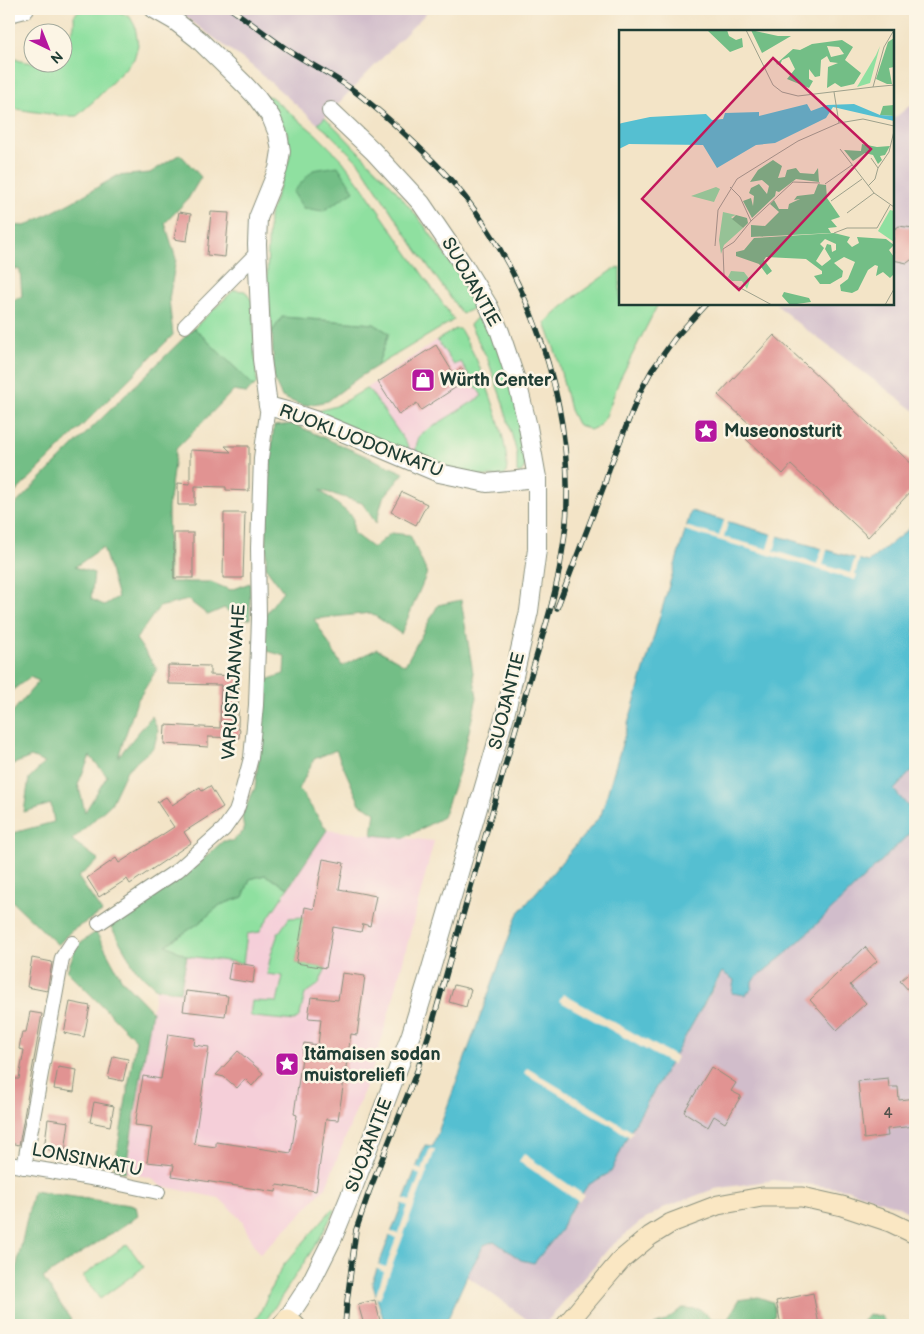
<svg xmlns="http://www.w3.org/2000/svg" width="924" height="1334" viewBox="0 0 924 1334" font-family="'Balsamiq Sans',sans-serif">
<style>
.built{fill:#f5cfd9}
.industrial{fill:#d1bdcb}
.green{fill:#8fe0a0;stroke:#578e6a}
.forest{fill:#73be86;stroke:#497e5d;fill-rule:evenodd}
.water{fill:#55bfd1;stroke:#3a7e82}
.pier{fill:#f3e4c7}
.building{fill:#e19392}
.lines{fill:none;stroke-linecap:round;stroke-linejoin:round}
.minor-casing{stroke:#89907e;stroke-width:16}
.tertiary-casing{stroke:#89907e;stroke-width:20}
.secondary-casing{stroke:#89907e;stroke-width:21}
.minor{stroke:#fff;stroke-width:14}
.tertiary{stroke:#fff;stroke-width:18}
.secondary{stroke:#fae7c3;stroke-width:19}
.rail-casing{stroke:#1f3d34;stroke-width:5.5}
.rail{stroke:#fcf5e5;stroke-width:4;stroke-dasharray:11;stroke-linecap:butt}
.labels{text-anchor:middle;dominant-baseline:central;stroke-width:5;stroke-linejoin:round;paint-order:stroke}
.number-label{font-size:15px;fill:#50524c}
.street-label{font-size:18px;fill:#1f3d34;stroke:#fcf5e5}
.poi-label{font-size:18px;font-weight:bold;fill:#1f3d34;stroke:#fcf5e5;text-anchor:start}
.inset-road{fill:none;stroke:#9ea18c;stroke-width:1}
.view{fill:#c2185b;fill-opacity:0.15;stroke:#c2185b;stroke-width:2.5}
.inset-edge{fill:none;stroke:#1f3d34;stroke-width:2.5}
</style>
<rect width="100%" height="100%" fill="#fcf5e5"/>
<filter id="ink" filterUnits="userSpaceOnUse"><feTurbulence type="fractalNoise" baseFrequency=".02" numOctaves="2"/><feDisplacementMap in="SourceGraphic" scale="10" xChannelSelector="R" yChannelSelector="G"/><feConvolveMatrix kernelMatrix="1 2 1 2 8 2 1 2 1" color-interpolation-filters="sRGB"/></filter>
<filter id="wash" filterUnits="userSpaceOnUse"><feTurbulence type="fractalNoise" baseFrequency=".0096" numOctaves="4" result="noise"/><feDisplacementMap in="SourceGraphic" scale="20" xChannelSelector="R" yChannelSelector="G"/><feGaussianBlur stdDeviation="1.12" result="paint"/><feColorMatrix in="noise" values="0 0 0 0 0 0 0 0 0 0 0 0 0 0 0 0 0 1.4 0 .05"/><feComposite in="paint" operator="in"/></filter>
<g filter="url(#wash)">
<rect width="100%" height="100%" fill="#f3e4c7"/>
<g class="built">
<polygon points="456,329 460,329 481,369 505,448 507,466 455,476 315,412 336,406 366,389 437,340"/>
<polygon points="327,830 434,841 395,992 375,1062 326,1187 297,1218 260,1254 252,1242 241,1219 219,1198 161,1186 151,1178 126,1172 156,988 180,992 187,956 243,963 247,934 259,932"/>
</g>
<g class="industrial">
<polygon points="175,9 430,9 318,124 252,66"/>
<polygon points="915,102 915,411 795,321 776,304 893,304 893,119"/>
<polygon points="915,767 915,1216 897,1206 846,1189 774,1180 714,1189 663,1208 639,1223 609,1248 544,1325 535,1325 467,1276 484,1245 494,1241 534,1263 561,1230 565,1220 588,1185 611,1172 627,1137 676,1053 723,972 734,980 752,981 789,951 909,834 912,811 893,790"/>
</g>
<g class="green">
<path d="M104,10L118,11L130,17L135,26L138,45L134,59L97,98L77,116H63L9,108V46L12,48L15,59C29,65 46,62 62,62L63,41C73,33 75,29 74,16L78,11Z"/>
<polygon points="264,95 271,97 317,135 342,160 365,191 454,320 377,366 389,333 374,324 282,317 272,332 267,276 269,216 290,157 287,132"/>
<polygon points="325,117 393,187 424,225 472,294 476,307 462,314 416,249 359,163 329,133 318,124"/>
<polygon points="620,267 620,304 658,304 619,381 606,416 599,426 590,430 577,424 570,410 557,356 545,323 573,298 612,270"/>
<polygon points="234,290 245,291 252,301 257,383 254,386 194,328"/>
<polygon points="481,313 484,314 510,375 527,457 524,468 521,472 517,473 517,454 503,403 488,360 470,325"/>
<path d="M456,329H460C467,342 476,356 481,371C489,390 514,459 505,476H455L416,457C415,448 417,441 421,434L482,396L461,362L454,365L437,340Z"/>
<polygon points="366,389 370,391 407,444 409,448 407,451 315,412 336,406"/>
<polygon points="265,875 288,888 259,932 247,934 243,963 187,956 166,945 199,923 220,905 243,897 250,879"/>
<polygon points="304,917 296,963 326,968 318,985 305,994 300,1015 295,1021 254,1017 250,1015 252,1001 277,1002 283,976 267,974 271,954 278,934 289,918"/>
<polygon points="333,1208 335,1210 320,1238 263,1325 251,1325 260,1313 271,1288 283,1266"/>
<polygon points="127,1244 144,1267 100,1299 83,1276"/>
</g>
<g class="forest">
<polygon points="180,154 201,177 188,199 165,223 176,259 169,299 173,335 9,499 9,303 22,296 20,270 9,268 9,225 25,226 70,203 117,176 150,173"/>
<polygon points="338,166 354,191 323,211 303,208 293,192 313,170"/>
<polygon points="282,317 374,324 389,333 377,366 358,378 328,401 303,406 282,397 274,380 272,332"/>
<path d="M194,328L254,386L246,393L233,391L176,449L168,508L169,582H211L230,590L250,583V619L240,620L224,608L208,615L188,600L159,607L136,639L157,669L137,701L118,757L152,716L158,731L154,747L127,770L111,804L72,840L99,860L78,877L102,912L71,931L58,945L9,898V834L54,822L51,804L24,812L29,778L45,763L31,757L9,766V716L39,681L30,677L10,692L9,690V511L62,457ZM103,547L118,597L104,605L91,599L94,573L75,567ZM90,756L107,776L85,812L78,784Z"/>
<polygon points="293,424 404,473 383,498 376,523 362,503 320,490 353,517 353,533 373,548 391,533 410,535 427,573 401,634 371,613 314,619 342,666 377,649 405,665 438,605 461,600 477,697 460,769 443,817 404,838 372,835 375,812 360,804 336,750 314,759 299,789 327,830 288,888 265,875 250,879 243,897 220,905 199,923 166,945 187,956 180,992 156,988 136,970 110,925 184,877 223,841 232,841 244,831 242,815 255,788 259,755 263,681 284,674 285,656 264,650 265,615 283,591 266,568 267,495 274,426"/>
<polygon points="96,932 122,980 152,1011 125,1172 114,1170 136,1040 67,971 77,945"/>
<polygon points="33,1191 136,1206 138,1216 43,1278 71,1320 63,1325 9,1325 9,1288 12,1288"/>
<polygon points="758,1297 773,1302 775,1315 762,1325 654,1325 665,1321 682,1308 700,1309 711,1319 728,1319 739,1300"/>
<polygon points="868,1314 881,1316 887,1325 860,1325"/>
</g>
<polygon class="water" points="691,511 868,562 915,524 915,767 894,790 912,811 914,820 909,834 789,951 752,981 752,989 745,995 732,993 734,980 722,972 676,1053 627,1137 611,1172 588,1185 565,1219 561,1230 534,1263 521,1260 494,1241 484,1245 467,1276 445,1325 385,1325 372,1282 425,1145 433,1146 517,915 601,815"/>
<g class="pier">
<polygon points="725,518 729,519 724,537 768,549 773,532 779,533 774,551 817,564 823,546 828,547 823,565 850,573 856,556 860,557 855,574 857,575 855,580 684,530 685,526 719,536"/>
<polygon points="563,994 677,1057 673,1065 559,1001"/>
<polygon points="527,1068 633,1132 630,1137 524,1073"/>
<polygon points="430,1148 435,1150 380,1299 375,1297 384,1272 375,1268 376,1264 386,1267 396,1238 387,1235 389,1231 398,1234 408,1206 400,1203 402,1198 410,1201 420,1175 412,1171 414,1167 422,1170"/>
<polygon points="524,1154 584,1195 579,1202 519,1161"/>
</g>
<g id="blocks">
<g class="building">
<polygon points="179,212 191,214 187,241 174,239"/>
<polygon points="211,212 229,213 225,257 207,255"/>
<polygon points="899,226 913,228 915,231 915,257 907,263 893,260 893,230"/>
<polygon points="774,335 915,467 915,487 868,537 791,465 783,474 745,438 754,428 718,395"/>
<polygon points="436,345 454,374 462,368 469,379 421,410 417,403 399,415 378,382"/>
<polygon points="225,446 249,446 249,491 226,490 226,487 195,486 195,505 178,505 178,483 190,484 190,450 231,452"/>
<polygon points="402,492 427,504 416,525 391,512"/>
<polygon points="224,513 245,513 243,578 223,578"/>
<rect x="174" y="533" width="19" height="45"/>
<polygon points="168,665 210,666 210,675 239,676 238,729 240,729 239,738 208,737 208,747 164,744 165,725 220,728 221,685 168,684"/>
<polygon points="210,786 223,807 184,832 191,843 130,884 127,879 99,897 87,878 116,858 119,863 174,827 157,802 166,797 172,805 200,787 202,791"/>
<polygon points="323,859 344,863 339,889 376,896 370,926 363,924 361,932 333,927 326,968 296,963 305,907 314,909"/>
<polygon points="865,947 877,961 850,985 866,1003 837,1030 810,1000"/>
<polygon points="32,958 52,962 47,991 27,987"/>
<polygon points="231,962 255,966 253,983 228,979"/>
<polygon points="915,968 915,987 910,992 900,981"/>
<polygon points="342,973 365,976 357,1035 351,1034 338,1120 326,1119 316,1191 277,1185 276,1192 172,1176 174,1165 147,1162 152,1127 135,1125 143,1076 161,1079 168,1034 195,1038 194,1045 209,1047 194,1144 216,1147 216,1142 291,1153 297,1115 294,1114 304,1043 318,1045 321,1019 308,1018 311,997 338,1000"/>
<polygon points="454,985 471,989 466,1007 449,1002"/>
<polygon points="186,991 228,996 225,1016 183,1011"/>
<polygon points="70,1002 90,1006 84,1037 64,1033"/>
<polygon points="30,1012 42,1014 19,1145 9,1143 9,1107 14,1079 19,1079 24,1050 19,1049 22,1032 26,1032"/>
<polygon points="238,1051 263,1073 252,1086 245,1079 237,1088 224,1077 216,1075"/>
<polygon points="113,1056 128,1059 123,1081 108,1078"/>
<polygon points="58,1067 77,1070 74,1092 54,1089"/>
<polygon points="711,1067 736,1083 731,1091 741,1096 725,1123 714,1116 708,1127 684,1112"/>
<polygon points="888,1078 889,1087 898,1087 899,1100 915,1098 915,1126 887,1129 888,1136 864,1139 858,1081"/>
<polygon points="94,1102 114,1106 110,1126 90,1122"/>
<polygon points="48,1119 69,1122 65,1152 44,1149"/>
<polygon points="813,1293 819,1325 781,1325 776,1301"/>
<polygon points="375,1300 381,1325 364,1325 358,1304"/>
</g>
</g>
</g>
<g filter="url(#ink)">
<use href="#blocks" fill-opacity="0" stroke="#89907e" stroke-width="1"/>
<g class="lines">
<g class="minor-casing">
<g id="minor">
<polyline points="185,326 257,253"/>
<polyline points="99,923 178,870 224,829 236,812 239,803 251,758 256,705 259,618 258,548 261,458 268,406"/>
<polyline points="9,1164 97,1179 158,1192"/>
<polyline points="24,1167 62,958 72,943"/>
</g>
</g>
<g class="tertiary-casing">
<g id="tertiary">
<polyline points="154,9 175,21 198,39 244,84 257,98 271,117 278,134 281,151 278,169 258,218 257,244 262,359 268,406 290,412 314,420 439,473 487,483 537,478"/>
<polyline points="9,13 25,9"/>
<polyline points="287,1319 310,1284 332,1240 352,1191 411,1034 430,972 505,715 529,611 537,549 537,478 528,427 518,386 500,332 489,307 464,266 421,203 373,151 331,111"/>
</g>
</g>
<g class="secondary-casing">
<g id="secondary">
<polyline points="282,1325 287,1319 295,1325"/>
<polyline points="566,1325 621,1260 650,1236 671,1223 718,1205 762,1197 802,1197 842,1206 890,1222 915,1234"/>
</g>
</g>
<use href="#minor" class="minor"/>
<use href="#tertiary" class="tertiary"/>
<use href="#secondary" class="secondary"/>
<g class="rail-casing">
<g id="rail">
<path d="M231,9C250,22 269,37 288,50C309,64 333,75 353,90C382,112 411,139 436,164C518,248 570,383 567,500C567,517 565,536 562,553C557,590 546,625 535,661C527,689 519,717 511,745C485,837 459,929 433,1021L417,1071L369,1192L356,1230L347,1302L345,1325"/>
<polyline points="557,608 605,483 609,469 640,392 652,370 675,338 706,304"/>
</g>
</g>
<use href="#rail" class="rail"/>
</g>
</g>
<defs>
<g id="shop-square" transform="scale(1.25)"><rect x="-9" y="-9" width="18" height="18" rx="4" fill="#b5179e" stroke="#fcf5e5"/><path d="M-5-2.5h2.3a2.7 3.5 0 0 1 5.4 0H5L5.5 6h-11ZM-1.5-2.5h3a1.5 2.3 0 0 0-3 0Z" fill="#fff"/></g>
<g id="sight-square" transform="scale(1.25)"><rect x="-9" y="-9" width="18" height="18" rx="4" fill="#b5179e" stroke="#fcf5e5"/><path d="M0-6L1.8-2.2L6-1.7L2.9 1.2L3.7 5.4L0 3.3L-3.7 5.4L-2.9 1.2L-6-1.7L-1.8-2.2Z" fill="#fff"/></g>
</defs>
<g fill-rule="evenodd">
<use href="#shop-square" x="423" y="380"/>
<use href="#sight-square" x="706" y="431"/>
<use href="#sight-square" x="287" y="1064"/>
</g>
<g class="labels">
<g class="number-label">
<text x="888" y="1113">4</text>
</g>
<g class="street-label">
<text transform="translate(471 282) rotate(60)">SUOJANTIE</text>
<text transform="translate(361 441) rotate(21)">RUOKLUODONKATU</text>
<text transform="translate(234 682) rotate(-86)">VARUSTAJANVAHE</text>
<text transform="translate(507 701) rotate(-76)">SUOJANTIE</text>
<text transform="translate(369 1145) rotate(-69)">SUOJANTIE</text>
<text transform="translate(87 1160) rotate(11)">LONSINKATU</text>
</g>
<g class="poi-label">
<text x="440" y="380">Würth Center</text>
<text x="724" y="431">Museonosturit</text>
<text x="304" y="1054">Itämaisen sodan<tspan x="304" dy="21">muistoreliefi</tspan></text>
</g>
</g>
<g transform="translate(619 30)">
<rect width="275" height="275" fill="#f3e4c7"/>
<path d="M261,16L251,53L238,57L257,25ZM97,157L101,159L95,172L72,166ZM271,180L275,181V212L259,201ZM104,182L117,185L112,187L124,198L105,215L102,224L100,210ZM112,241L125,242L131,250L128,259L123,251H113L109,247Z" fill="#8fe0a0"/>
<path d="M88,0H108L110,6L117,10L123,8L124,17L111,22ZM132,0L159,6H172L143,23ZM275,8V37L270,38L273,54H268L257,49L269,12ZM223,10L234,17L226,30L242,43L235,54L222,57L216,53L208,58L209,37L219,33L211,32L208,26L202,30L201,46L196,47L190,39V49L194,51L190,58L168,49L176,39L170,27L163,30L161,35L157,34L174,19L181,20L193,14ZM208,16L220,17L225,24L212,27ZM275,75V86L261,85L264,76ZM243,114L258,117L271,116L266,125L261,126L263,130L259,134L254,125L246,123L234,131L225,120L242,121ZM154,130L163,136L159,148L166,147L168,140L177,138L181,143L195,144L199,138L200,152L177,149L160,162L157,161L156,166L133,188L124,171L132,168L134,176L135,166L130,163L132,158L140,154L148,164L150,156L143,150L131,152L139,140ZM199,154L207,155L208,168L221,187L212,190L218,197L209,198L212,203L132,207V195L146,196L160,182L151,174L155,170L160,179H169L170,174L181,169L175,170L178,166L195,164ZM117,185L128,188L129,193L124,198L113,189ZM215,203L231,207L228,212L233,217L240,213L238,207L267,209L275,215L270,220L275,227V244L271,248L264,242L257,246L259,236L256,235L249,240L239,260L233,263L222,261L221,255L229,249L236,232L225,227L215,233L224,241L223,247L211,254H201L195,246L203,244V241L187,229L147,227L145,230L153,241L148,245L140,234L117,226V222L125,220L135,208ZM206,209L217,214V220L213,222L212,215L208,214L206,219L212,229L203,236L197,231L205,218L201,214ZM165,262L190,268L192,272L171,275L163,266Z" fill="#73be86" fill-rule="evenodd"/>
<path d="M188,74L192,81L208,75L235,74L261,85L275,86V91L214,77L207,88L156,113L137,115L98,138L84,115L10,114L0,119V94L3,93L31,87L87,84L93,90L104,89L106,83L140,82V86Z" fill="#55bfd1"/>
<path class="inset-road" d="M127,0L154,55L163,62L179,66L254,57L265,17L275,0M254,57L275,55M215,62L220,93L244,89L275,96M221,119L255,163L275,177M259,138L270,122L275,101M206,154L233,135M249,156L256,149L259,138L252,128M111,157L121,167L132,191L115,212L104,219L105,245L114,254L153,275M212,171L243,149M228,183L255,163M132,191L174,152L201,153M215,203L228,198H258L271,175M96,216L99,180L118,149L179,111L220,93M266,275L275,259"/>
<path class="view" d="M154,28L252,119L120,260L23,169Z"/>
<rect width="275" height="275" class="inset-edge"/>
</g>
<rect width="924" height="1334" fill="none" stroke="#fcf5e5" stroke-width="30"/>
<g transform="translate(48 48) rotate(137)"><circle r="24" fill="#fcf5e5" stroke="#a4ab9e"/>
<path d="M0-4L9 19L0 12L-9 19Z" fill="#b5179e"/>
<text y="-8" font-size="14" font-weight="bold" text-anchor="middle" fill="#1f3d34">N</text>
</g>
</svg>
